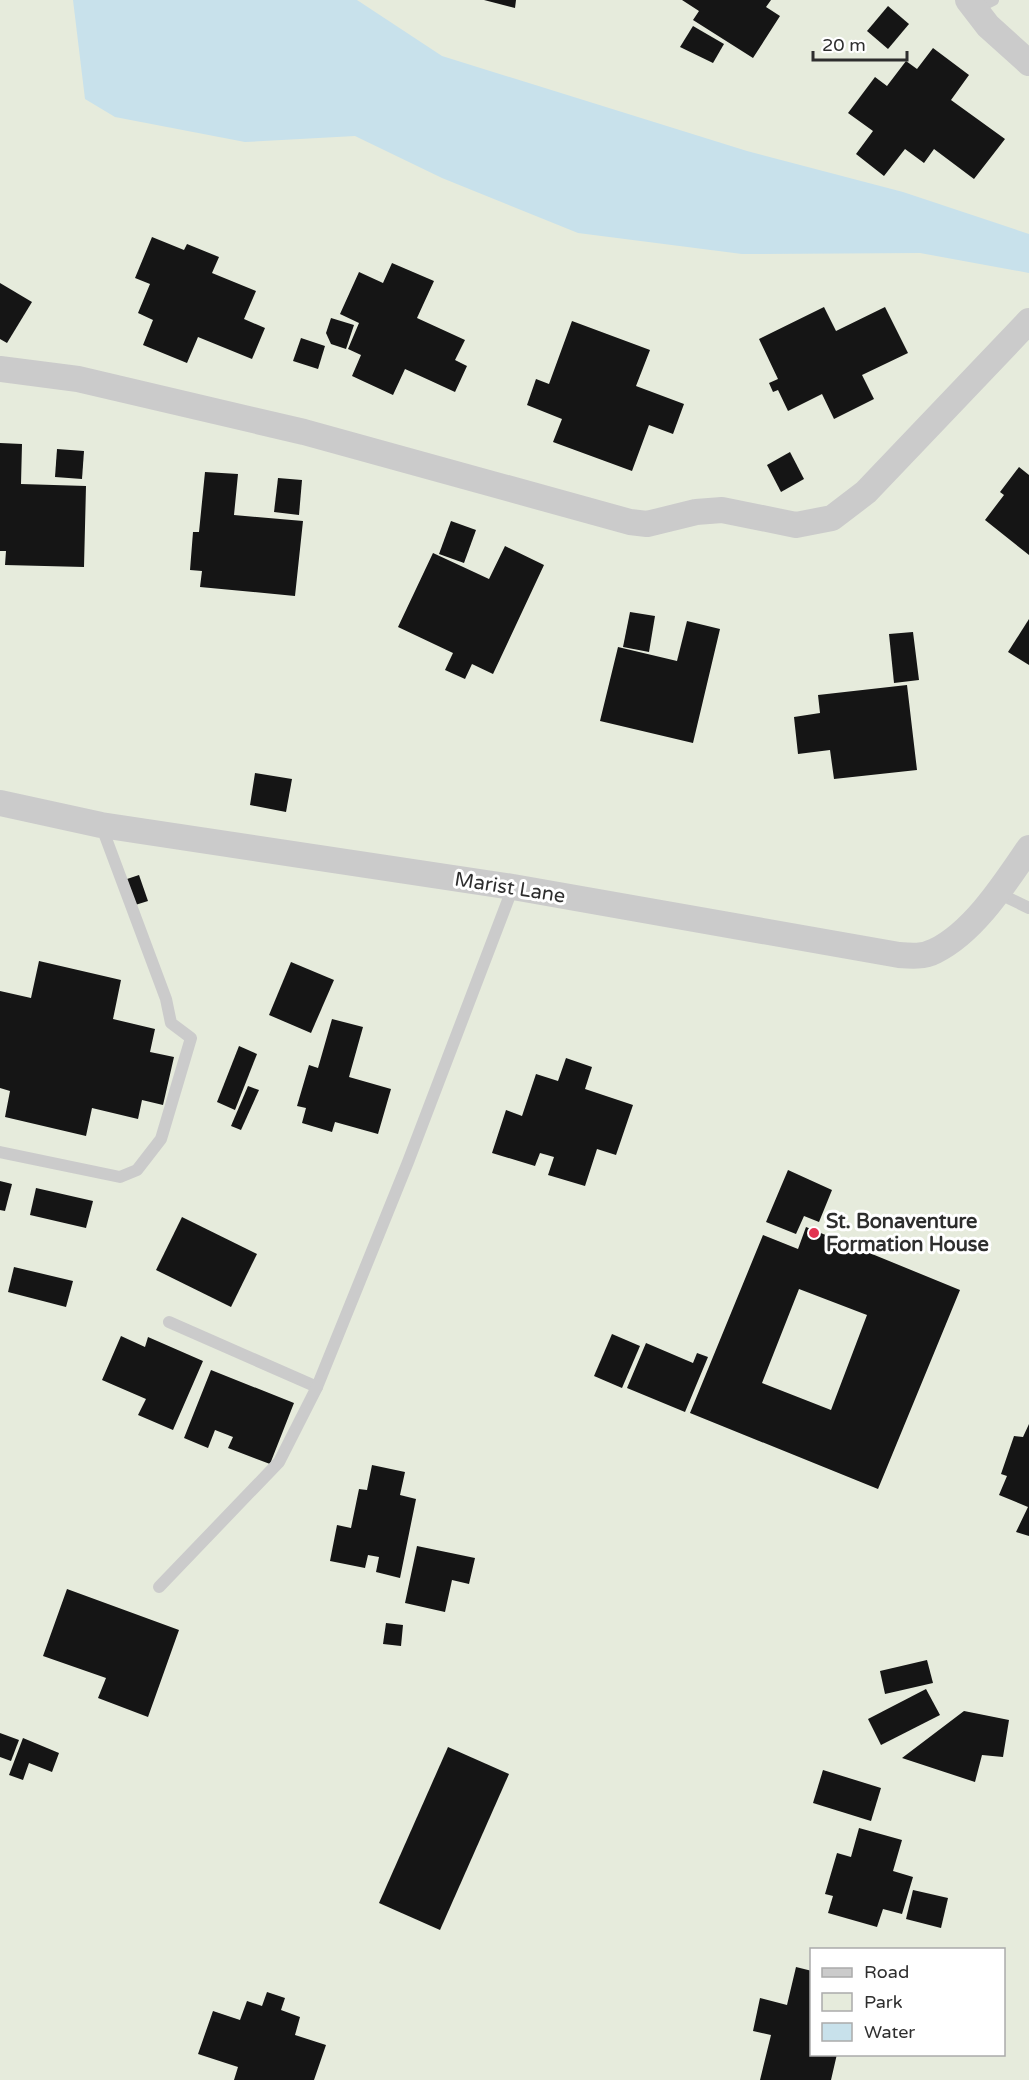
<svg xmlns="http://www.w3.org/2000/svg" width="1029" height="2080" viewBox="0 0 1029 2080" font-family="'Varela Round',sans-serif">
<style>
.green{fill:#e6ebdc;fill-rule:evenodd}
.water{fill:#c8e1eb}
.building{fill:#151515;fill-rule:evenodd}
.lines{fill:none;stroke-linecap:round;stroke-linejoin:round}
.service{stroke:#cbcbcb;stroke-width:12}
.minor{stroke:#cbcbcb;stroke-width:26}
.poi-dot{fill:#e23452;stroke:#fff;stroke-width:2}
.labels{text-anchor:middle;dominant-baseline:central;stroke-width:6;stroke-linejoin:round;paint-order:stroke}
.street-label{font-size:20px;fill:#2e2e2e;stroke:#fff}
.poi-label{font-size:20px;font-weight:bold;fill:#2e2e2e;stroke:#fff;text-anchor:start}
</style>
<rect width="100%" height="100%" fill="#fff"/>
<path class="green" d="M0,0H1029V2080H0ZM812,1950H1004V2054H812Z"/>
<polygon class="water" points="73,0 357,0 442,56 747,151 903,192 1029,234 1029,273 920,253 742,254 578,233 442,178 355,136 245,142 115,117 85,99"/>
<g class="building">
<polygon points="484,0 516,0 515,8"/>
<polygon points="682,0 771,0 766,7 780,16 753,58 693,20 699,11"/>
<polygon points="888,6 909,24 888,49 867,31"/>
<polygon points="693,26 724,44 713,63 680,47"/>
<polygon points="933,48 969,75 951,100 1005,139 974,179 934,149 924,163 905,149 884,176 856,154 873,131 848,113 875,77 887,86 906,61 917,69"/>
<polygon points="152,237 184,250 187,244 219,257 212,273 256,291 244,319 265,328 252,359 198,337 187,363 143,345 153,320 138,313 150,284 135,278"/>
<polygon points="392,263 434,281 417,318 465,340 455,360 467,366 455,392 405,369 393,395 352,376 361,355 348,349 359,323 340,314 359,272 383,283"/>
<polygon points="0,283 32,302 7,343 0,339"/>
<polygon points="824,307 836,331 885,307 908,353 862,375 874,399 834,419 822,394 788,411 778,390 773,392 769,383 778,379 759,339"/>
<polygon points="331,318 354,325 346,349 331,344 326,333"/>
<polygon points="572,321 650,350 636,386 684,404 673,434 649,425 632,471 553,442 562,419 527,405 536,379 549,384"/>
<polygon points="301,338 325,346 318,369 293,361"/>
<polygon points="0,443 22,444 21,484 86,486 84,567 5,565 6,551 0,551"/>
<polygon points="57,449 84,451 82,479 55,477"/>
<polygon points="790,452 804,479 781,492 767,465"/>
<polygon points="1019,467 1029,475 1029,555 985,520 1004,495 1000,492"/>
<polygon points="205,472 238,474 234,515 303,521 295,596 200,587 202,571 190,570 193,532 199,532"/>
<polygon points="278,478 302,480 299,515 274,512"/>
<polygon points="451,521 476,530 464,563 439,554"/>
<polygon points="505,546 544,565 493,674 472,664 465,679 445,670 453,653 398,627 433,553 489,579"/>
<polygon points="630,612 655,616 649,652 623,647"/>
<polygon points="1029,619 1029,665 1008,652"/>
<polygon points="687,621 720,629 693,743 600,721 618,647 677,661"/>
<polygon points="913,632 919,680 894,683 889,634"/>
<polygon points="907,685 917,770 834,779 830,750 798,754 794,717 820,713 818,695"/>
<polygon points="255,773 292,779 286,812 250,805"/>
<polygon points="139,875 148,901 132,906 124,880"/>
<polygon points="39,961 121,980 113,1019 155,1029 150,1052 174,1057 163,1105 142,1100 138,1119 92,1108 86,1136 5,1117 10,1091 0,1088 0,991 31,998"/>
<polygon points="291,962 334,980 311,1033 269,1015"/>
<polygon points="332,1019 363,1027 349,1077 391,1089 378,1134 335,1122 332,1132 302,1123 306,1108 297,1106 309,1065 318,1068"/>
<polygon points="239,1046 257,1054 235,1110 217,1102"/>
<polygon points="566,1058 592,1067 585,1089 633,1105 616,1155 597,1149 585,1186 548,1175 554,1157 540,1153 535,1166 492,1153 506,1110 522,1116 536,1074 558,1081"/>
<polygon points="248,1086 259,1090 241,1130 231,1126"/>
<polygon points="788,1170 832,1190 819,1222 804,1216 796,1234 766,1222"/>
<polygon points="0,1181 12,1184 5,1211 0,1210"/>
<polygon points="36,1188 93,1201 86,1228 30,1215"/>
<polygon points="182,1217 257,1254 231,1307 156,1270"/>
<path d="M806,1227L960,1290L878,1489L690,1413L763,1235L798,1249ZM799,1289L867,1315L831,1410L762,1383Z"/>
<polygon points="14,1267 73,1281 66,1307 8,1292"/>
<polygon points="612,1334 640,1346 622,1388 594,1376"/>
<polygon points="121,1336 145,1347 148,1337 203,1361 173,1430 138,1415 146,1399 102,1380"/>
<polygon points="646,1343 693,1363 697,1353 708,1357 685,1412 627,1388"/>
<polygon points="211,1370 294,1403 270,1464 228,1448 233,1437 215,1430 208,1448 184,1438"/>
<polygon points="1029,1424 1029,1536 1016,1532 1028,1507 999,1495 1007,1476 1001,1474 1014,1436 1023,1437"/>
<polygon points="372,1465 405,1472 400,1495 416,1499 400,1578 376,1572 379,1557 368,1555 365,1568 330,1561 337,1525 351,1528 359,1489 367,1490"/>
<polygon points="417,1546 475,1558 469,1584 452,1580 445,1612 405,1603"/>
<polygon points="67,1589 179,1630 148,1717 98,1698 106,1678 43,1656"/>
<polygon points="386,1623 403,1625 401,1646 383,1644"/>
<polygon points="927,1660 933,1683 885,1694 880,1671"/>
<polygon points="926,1689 940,1715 881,1745 868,1719"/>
<polygon points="964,1711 1009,1720 1003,1757 982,1755 975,1782 902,1758"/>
<polygon points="0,1733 19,1740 11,1761 0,1757"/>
<polygon points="23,1738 59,1753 52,1772 29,1763 23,1780 9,1775"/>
<polygon points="448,1747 509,1774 440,1930 379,1903"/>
<polygon points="823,1770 881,1788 871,1821 813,1803"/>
<polygon points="859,1828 902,1840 893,1871 913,1877 902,1914 883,1909 877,1927 828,1913 833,1896 825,1894 837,1853 851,1857"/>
<polygon points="913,1890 948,1898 941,1928 906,1919"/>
<polygon points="796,1967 812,1971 812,2054 837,2054 831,2080 760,2080 771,2035 753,2031 760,1998 787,2005"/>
<polygon points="267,1992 285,1998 281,2010 300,2017 295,2035 326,2045 314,2080 234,2080 238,2067 198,2054 213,2011 240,2020 247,2001 262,2006"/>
</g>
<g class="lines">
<g class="service">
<polyline points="975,9 993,0"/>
<polyline points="998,893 1029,908"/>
<polyline points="0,1152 120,1177 137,1170 161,1139 191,1038 171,1023 166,999 101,825"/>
<polyline points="169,1322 317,1387 408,1162 513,887"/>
<polyline points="159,1587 279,1462 317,1387"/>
</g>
<g class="minor">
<polyline points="968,0 988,26 1029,63"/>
<polyline points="0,369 78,379 304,432 630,522 647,524 696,512 722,510 796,525 832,518 866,492 1029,321"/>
<path d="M0,803L101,825L513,887L899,955C911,956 924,957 935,951C974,932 1005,883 1029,848"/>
</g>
</g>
<circle class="poi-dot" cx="814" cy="1233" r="6"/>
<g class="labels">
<g class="street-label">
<text transform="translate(510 888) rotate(9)">Marist Lane</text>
</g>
<g class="poi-label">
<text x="826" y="1222">St. Bonaventure<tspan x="826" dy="23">Formation House</tspan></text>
</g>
</g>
<rect x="810" y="1948" width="195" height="108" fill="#ffffff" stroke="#ababab" stroke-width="1.5"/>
<rect x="822" y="1968" width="30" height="9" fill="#cbcbcb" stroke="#ababab" stroke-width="1.5"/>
<text x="864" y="1978" font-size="18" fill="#2e2e2e">Road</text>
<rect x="822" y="1993" width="30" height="18" fill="#e6ebdc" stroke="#ababab" stroke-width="1.5"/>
<text x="864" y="2008" font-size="18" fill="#2e2e2e">Park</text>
<rect x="822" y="2023" width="30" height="18" fill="#c8e1eb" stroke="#ababab" stroke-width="1.5"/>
<text x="864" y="2038" font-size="18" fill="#2e2e2e">Water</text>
<path d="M813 51v9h94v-9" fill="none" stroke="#2e2e2e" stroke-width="3"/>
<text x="822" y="51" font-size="18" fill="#2e2e2e" stroke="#ffffff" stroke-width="4.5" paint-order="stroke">20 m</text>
</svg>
